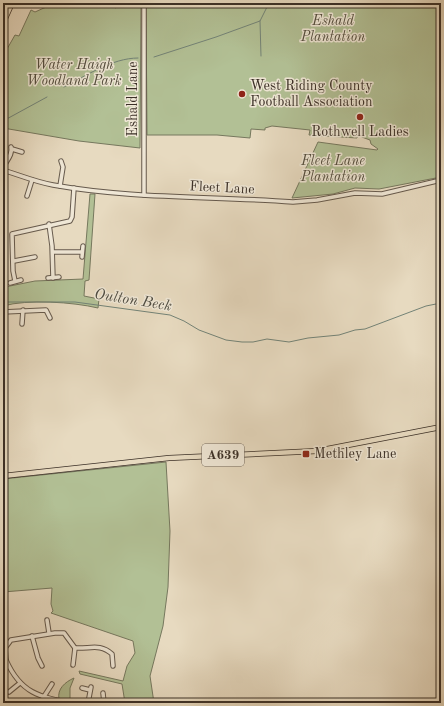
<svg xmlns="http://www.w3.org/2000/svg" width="444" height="706" viewBox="0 0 444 706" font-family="'Old Standard TT',serif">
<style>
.green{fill:#b2c095;stroke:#76785e}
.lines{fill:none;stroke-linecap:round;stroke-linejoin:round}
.stream{stroke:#738377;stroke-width:1}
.minor-casing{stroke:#665a4d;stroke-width:5.5}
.major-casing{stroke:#3b3027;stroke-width:6}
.minor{stroke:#efe7d6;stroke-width:3.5}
.major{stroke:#e7dac0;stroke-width:4.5}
.rail{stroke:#3b3027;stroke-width:1;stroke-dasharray:7 7;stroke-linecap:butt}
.poi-dot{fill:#8f2418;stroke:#efe7d6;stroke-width:1.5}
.labels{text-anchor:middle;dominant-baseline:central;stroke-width:3;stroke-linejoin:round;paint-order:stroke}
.shield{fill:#efe7d6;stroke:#71675c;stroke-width:1}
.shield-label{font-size:13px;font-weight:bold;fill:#3b3027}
.park-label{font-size:14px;font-style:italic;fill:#534d3d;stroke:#efe7d6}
.poi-label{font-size:14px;fill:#3b3027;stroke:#efe7d6;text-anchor:start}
.street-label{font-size:14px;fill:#3b3027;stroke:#efe7d6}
.water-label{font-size:15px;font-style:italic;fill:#4e4c42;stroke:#efe7d6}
</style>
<rect width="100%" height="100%" fill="#e7dac0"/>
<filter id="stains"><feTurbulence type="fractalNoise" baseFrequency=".005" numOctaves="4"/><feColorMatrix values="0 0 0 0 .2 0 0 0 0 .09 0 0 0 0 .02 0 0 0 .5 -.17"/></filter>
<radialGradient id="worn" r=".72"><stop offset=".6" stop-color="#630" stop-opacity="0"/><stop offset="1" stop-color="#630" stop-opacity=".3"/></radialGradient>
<g class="green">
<polygon points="55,3 113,3 115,8 128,3 141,3 140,148 79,141 3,128 3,56 15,35 19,36 31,10 35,12"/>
<polygon points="146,3 426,3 441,10 441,177 379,189 355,188 333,194 292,198 318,142 377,150 378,149 371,144 370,140 359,136 357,138 309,135 310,130 272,126 265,128 265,130 251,129 250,138 217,135 147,135"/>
<path d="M90,194H95L89,280L85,281L84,296L99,299L98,308C73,302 27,299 3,306V288L5,287L35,281L83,279Z"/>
<polygon points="166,462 170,531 168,587 163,626 150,676 154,703 125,703 122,684 80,674 79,671 123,681 127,666 135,653 133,641 51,613 53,611 51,604 52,588 3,592 3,479"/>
<path d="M74,678L70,688V701L59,699C57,689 65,682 74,678Z"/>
</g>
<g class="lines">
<g class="stream">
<polyline points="260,21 261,56"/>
<polyline points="154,57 216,37 260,21 269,3"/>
<path d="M64,87C86,76 112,58 138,58"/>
<polyline points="3,121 47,97"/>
<polyline points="3,302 75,302 170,315 184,321 199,330 226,340 242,342 253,342 267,339 289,342 308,338 339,335 355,330 365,329 426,306 441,303"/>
</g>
<g class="minor-casing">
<g id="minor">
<polyline points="12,149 22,152"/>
<path d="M3,168C6,161 13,155 11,147"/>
<path d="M3,170C19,175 36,182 53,185C132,199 213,196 293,202L317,200L355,193L382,194L441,180"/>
<polyline points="60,186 63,167 61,161"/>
<polyline points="144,195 144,3"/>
<polyline points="27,196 32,180"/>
<polyline points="49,224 52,246 53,278"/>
<polyline points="53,252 82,252"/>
<polyline points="82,257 83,246"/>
<polyline points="14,261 35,257"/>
<polyline points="48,278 59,277"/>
<polyline points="15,281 13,271 12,234 70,221 72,217 74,188"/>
<polyline points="10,283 21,280"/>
<polyline points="3,312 46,310 50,318"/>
<polyline points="22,324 23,310"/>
<polyline points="47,620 49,633"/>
<polyline points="32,636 38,658 42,666"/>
<path d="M75,648C90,649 100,643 112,654L113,666"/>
<polyline points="6,660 5,648 11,640 55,633 64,633 75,648 73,665"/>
<path d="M3,661L6,660C21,694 40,697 73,703"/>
<polyline points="82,688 90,690"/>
<polyline points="9,692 20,683"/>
<polyline points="103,693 104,703"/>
<polyline points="43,698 52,684"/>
<polyline points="88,703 91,687"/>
</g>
</g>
<g class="major-casing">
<g id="major">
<polyline points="3,23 12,3"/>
<polyline points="3,476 169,458 317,451 441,427"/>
</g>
</g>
<use href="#minor" class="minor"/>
<use href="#major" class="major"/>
<polyline class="rail" points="439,3 441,4"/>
</g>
<g class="poi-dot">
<circle cx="242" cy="94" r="4"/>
<circle cx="360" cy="117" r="4"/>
<rect x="302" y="450" width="8" height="8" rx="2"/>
</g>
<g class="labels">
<rect class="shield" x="202" y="444" width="42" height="22" rx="3"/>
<g class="shield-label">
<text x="223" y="455">A639</text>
</g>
<g class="park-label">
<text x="333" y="21">Eshald<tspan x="333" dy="16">Plantation</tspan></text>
<text x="74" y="65">Water Haigh<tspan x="74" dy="16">Woodland Park</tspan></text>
<text x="333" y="161">Fleet Lane<tspan x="333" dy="16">Plantation</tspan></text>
</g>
<g class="poi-label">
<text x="250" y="86">West Riding County<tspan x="250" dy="16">Football Association</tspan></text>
<text x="360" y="132" text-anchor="middle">Rothwell Ladies</text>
<text x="314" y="454">Methley Lane</text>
</g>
<g class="street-label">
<text transform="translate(133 99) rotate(-90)">Eshald Lane</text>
<text transform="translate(222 188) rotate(3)">Fleet Lane</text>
</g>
<g class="water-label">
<text transform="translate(133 301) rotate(9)">Oulton Beck</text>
</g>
</g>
<rect width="444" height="706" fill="none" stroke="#e7dac0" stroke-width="16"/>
<rect x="4" y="4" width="436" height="698" fill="none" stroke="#3b3027" stroke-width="2"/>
<rect x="8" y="8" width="428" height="690" fill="none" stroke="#3b3027"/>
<rect width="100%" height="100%" filter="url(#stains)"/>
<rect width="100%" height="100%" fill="url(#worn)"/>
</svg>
